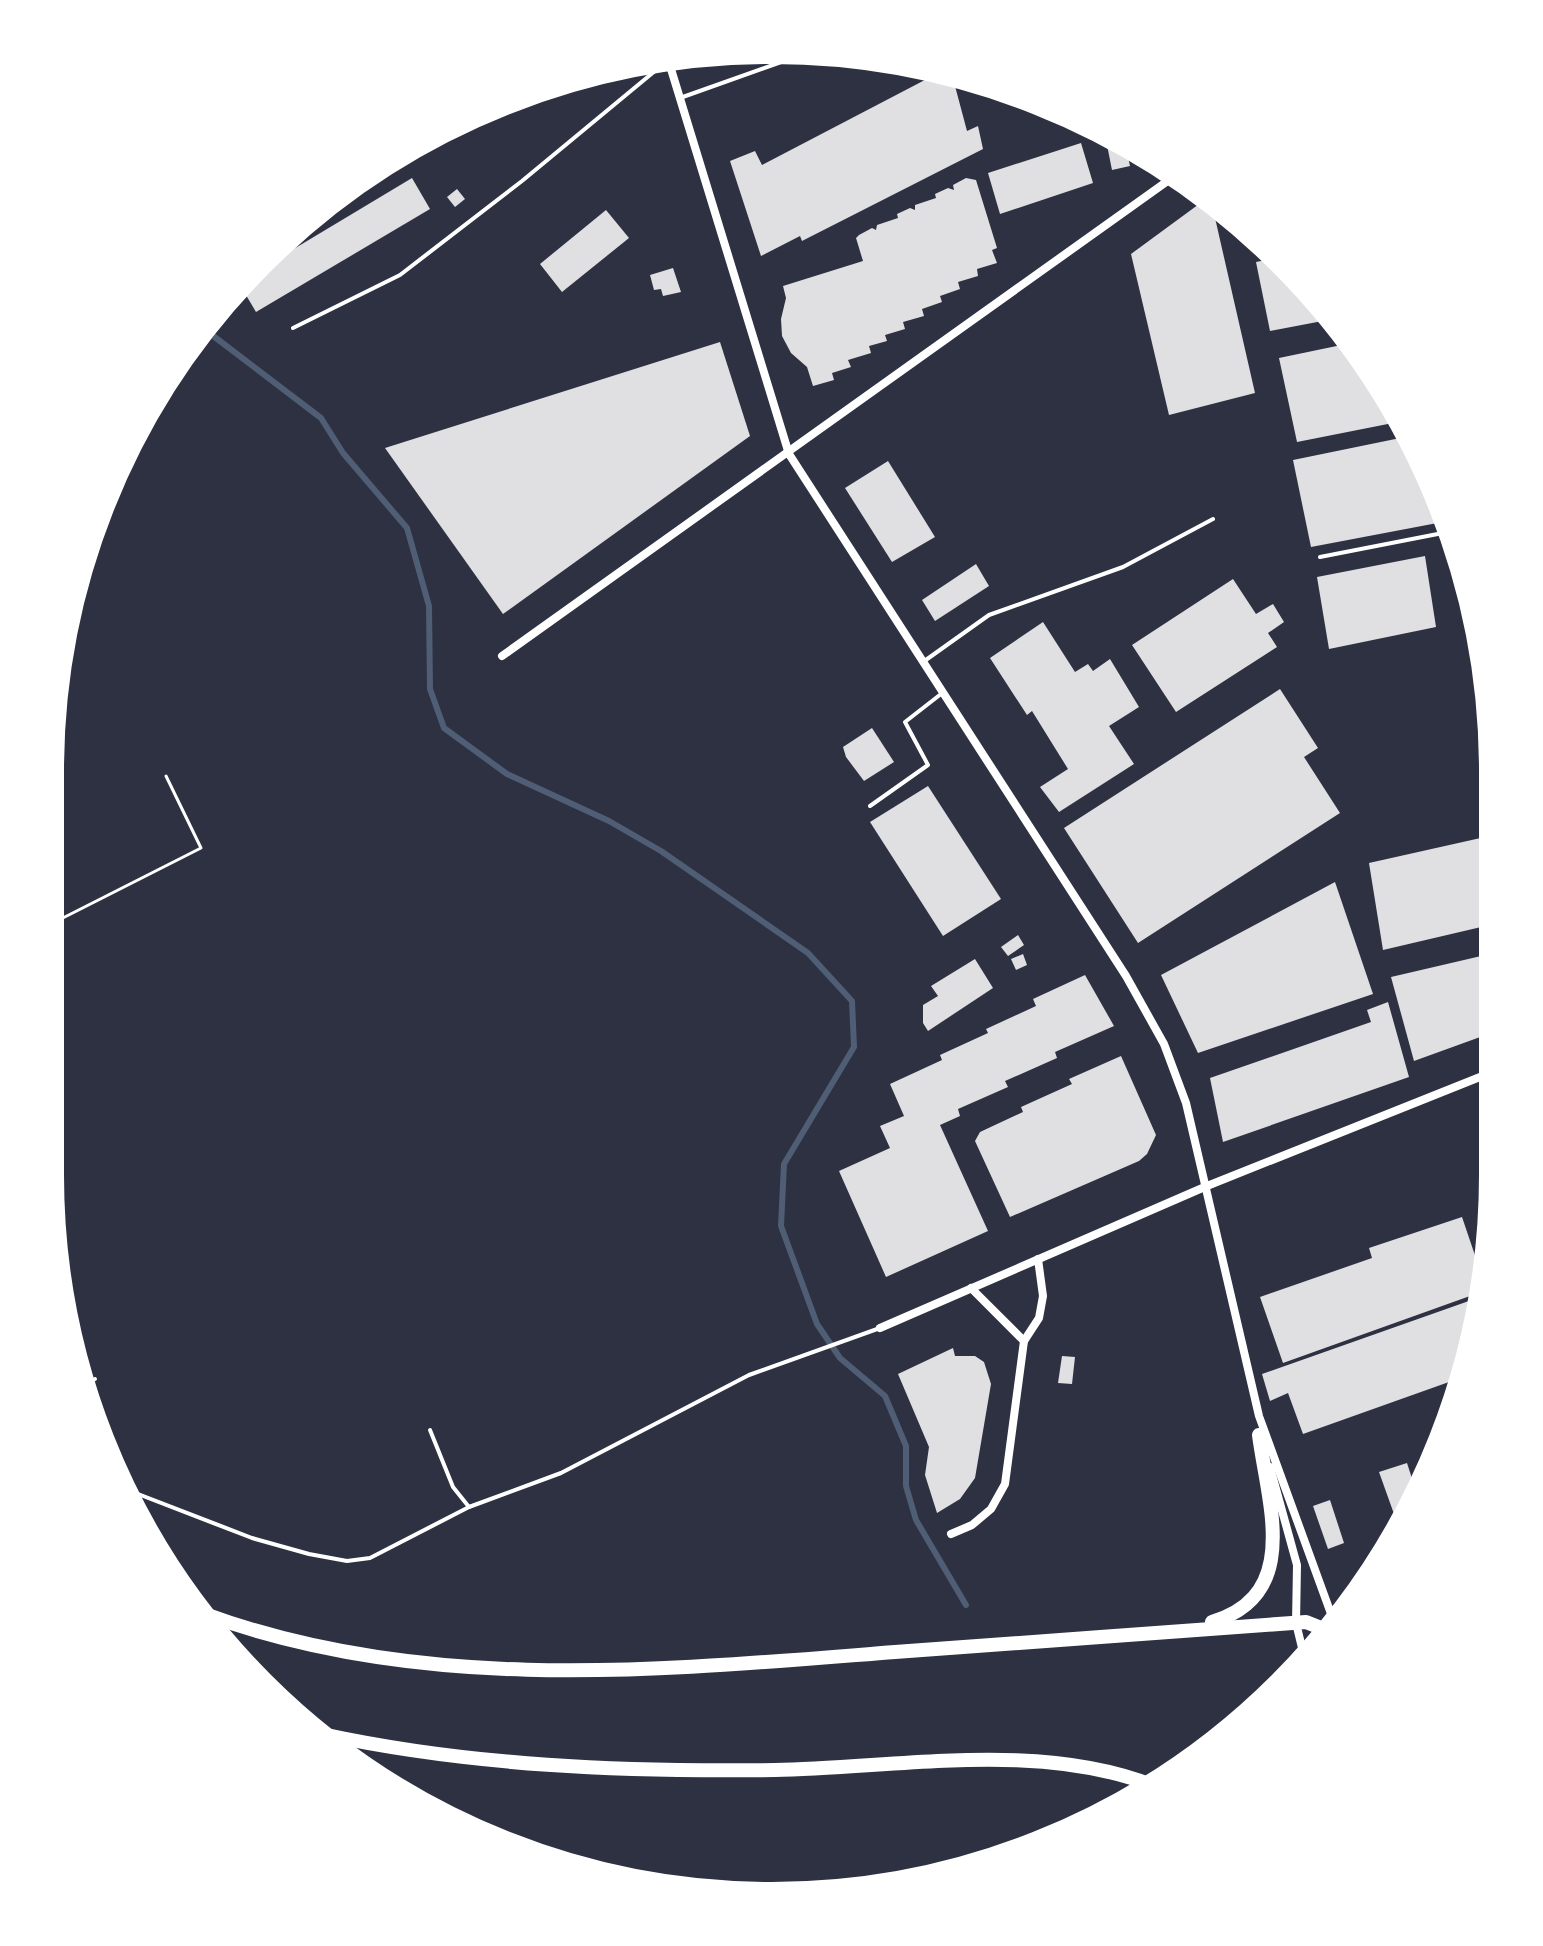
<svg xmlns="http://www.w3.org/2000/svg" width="1543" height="1946" viewBox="0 0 1543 1946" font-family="'Zilla Slab',serif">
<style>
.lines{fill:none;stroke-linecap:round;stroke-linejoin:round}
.stream{stroke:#4f5d75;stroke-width:6}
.building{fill:#e0e0e3}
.path{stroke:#fff;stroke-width:3}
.service{stroke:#fff;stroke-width:4}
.minor{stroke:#fff;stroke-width:8}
.motorway{stroke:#fff;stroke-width:14}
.rim{fill:none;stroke:#fff;stroke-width:4}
</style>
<rect width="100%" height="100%" fill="#2d3142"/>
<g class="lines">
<g class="stream">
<polyline points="205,325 212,335 321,418 343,453 407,528 429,606 430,689 444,728 507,774 609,821 661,851 808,953 852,1001 854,1047 784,1164 781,1226 817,1324 840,1358 885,1396 906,1446 906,1486 916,1520 966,1605"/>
<polyline points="1093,1811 1095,1817"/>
</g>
</g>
<g class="building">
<polygon points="944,70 951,71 967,131 978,126 983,149 802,241 800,236 761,256 730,161 755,151 762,165"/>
<polygon points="1104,130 1137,151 1127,153 1130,166 1112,170"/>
<polygon points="1081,143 1093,183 1000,214 988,173"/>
<polygon points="412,178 430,209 256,312 240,285 257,271"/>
<polygon points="966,178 976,180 997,248 992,250 997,263 977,269 978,276 958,282 960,289 940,296 942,302 922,309 924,316 903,322 905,329 885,335 887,341 869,346 871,353 848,360 851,367 832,373 834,380 813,386 807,367 791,353 782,336 781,319 786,298 783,286 863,261 856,238 859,235 872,228 876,230 877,225 898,218 897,214 910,208 915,210 915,205 936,198 935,194 948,188 954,190 953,185"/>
<polygon points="457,189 465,199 455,207 447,197"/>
<polygon points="1210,196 1255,393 1169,415 1131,254"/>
<polygon points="606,210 629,238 562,292 540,264"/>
<polygon points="1276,258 1316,295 1333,319 1270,331 1256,262"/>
<polygon points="673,268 681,292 663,296 661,289 654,290 650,275"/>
<polygon points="720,342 750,436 503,614 385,448"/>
<polygon points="1351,343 1403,421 1297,442 1279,358"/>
<polygon points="1410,436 1448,521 1311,547 1293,460"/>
<polygon points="888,461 935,537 892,562 845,488"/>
<polygon points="1425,556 1436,627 1329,649 1317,577"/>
<polygon points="976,564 989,586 935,621 922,600"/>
<polygon points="1233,579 1256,614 1273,604 1284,622 1268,633 1277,647 1176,712 1132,645"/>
<polygon points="1043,622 1075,672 1088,664 1093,671 1110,659 1139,707 1109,726 1134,764 1059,812 1040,787 1068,769 1032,711 1027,715 990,658"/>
<polygon points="1280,689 1318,748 1304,757 1340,813 1138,943 1064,828"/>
<polygon points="872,728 894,762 864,781 846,757 843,747"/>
<polygon points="928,786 1001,899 943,936 870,822"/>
<polygon points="1494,835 1494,924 1383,950 1369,863"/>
<polygon points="1335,882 1373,994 1198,1053 1161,975"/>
<polygon points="1018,935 1024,945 1008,956 1001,947"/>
<polygon points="1494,953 1494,1032 1414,1061 1391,977"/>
<polygon points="1023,954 1027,965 1016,970 1011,959"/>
<polygon points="975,959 993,988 928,1031 923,1023 923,1005 938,996 931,986"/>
<polygon points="1085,975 1114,1026 1055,1052 1057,1058 1005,1081 1008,1087 958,1109 960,1116 940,1125 988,1231 886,1277 839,1171 890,1148 880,1126 904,1116 890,1084 942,1060 940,1055 988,1033 986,1029 1036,1006 1033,999"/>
<polygon points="1388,1002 1409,1077 1223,1142 1210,1078 1371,1022 1367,1010"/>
<polygon points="1121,1056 1156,1135 1147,1154 1139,1161 1010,1217 975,1141 980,1132 1023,1112 1021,1107 1072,1084 1069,1079"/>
<polygon points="1462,1217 1484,1282 1484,1291 1283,1363 1260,1297 1372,1258 1369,1248"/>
<polygon points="1483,1296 1481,1315 1463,1377 1303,1434 1288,1393 1270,1401 1262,1374"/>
<polygon points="953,1348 955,1356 975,1356 984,1362 991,1384 975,1478 960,1499 937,1513 925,1475 929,1447 898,1374"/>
<polygon points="1062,1356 1075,1357 1072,1384 1058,1383"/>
<polygon points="1407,1463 1417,1494 1399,1528 1379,1472"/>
<polygon points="1330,1500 1344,1543 1328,1549 1313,1506"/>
</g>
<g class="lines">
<polyline class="path" points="49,925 201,848 166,776"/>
<g class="service">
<polyline points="680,98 815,50"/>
<polyline points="293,328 400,275 522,181 667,61"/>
<polyline points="1320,557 1453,531"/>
<polyline points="923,662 989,615 1123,567 1213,519"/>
<polyline points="870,806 928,765 905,722 941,694"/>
<polyline points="82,1385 95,1379"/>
<polyline points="430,1430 453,1487 469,1507"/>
<polyline points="125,1489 252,1538 309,1554 347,1561 370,1558 469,1507 561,1473 749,1375 880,1328"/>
</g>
<g class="minor">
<polyline points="667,56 789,454 1126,976 1164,1044 1186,1103 1259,1416 1334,1622"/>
<polyline points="502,656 1176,175"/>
<polyline points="971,1288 1024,1341"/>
<polyline points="880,1328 1207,1186 1495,1071"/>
<polyline points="1270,1467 1297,1565 1296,1623 1304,1656"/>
<polyline points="951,1534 972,1525 991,1509 1005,1484 1024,1341 1039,1318 1043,1296 1038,1259"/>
</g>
<g class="motorway">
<path d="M205,1614C426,1695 665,1670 895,1652C1032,1641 1169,1633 1306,1622L1326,1630"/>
<path d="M1212,1622C1302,1595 1268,1504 1259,1435"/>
<path d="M322,1734C470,1766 624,1772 775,1770C897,1768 1039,1740 1154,1786"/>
</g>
</g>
<path d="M0 0H1543V1946H0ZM771 62H772A709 709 0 0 1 1481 771V1175A709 709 0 0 1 772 1884H771A709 709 0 0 1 62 1175V771A709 709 0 0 1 771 62Z" fill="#fff" fill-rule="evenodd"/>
<path class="rim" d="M771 62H772A709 709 0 0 1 1481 771V1175A709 709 0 0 1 772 1884H771A709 709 0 0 1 62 1175V771A709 709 0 0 1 771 62Z"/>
</svg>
